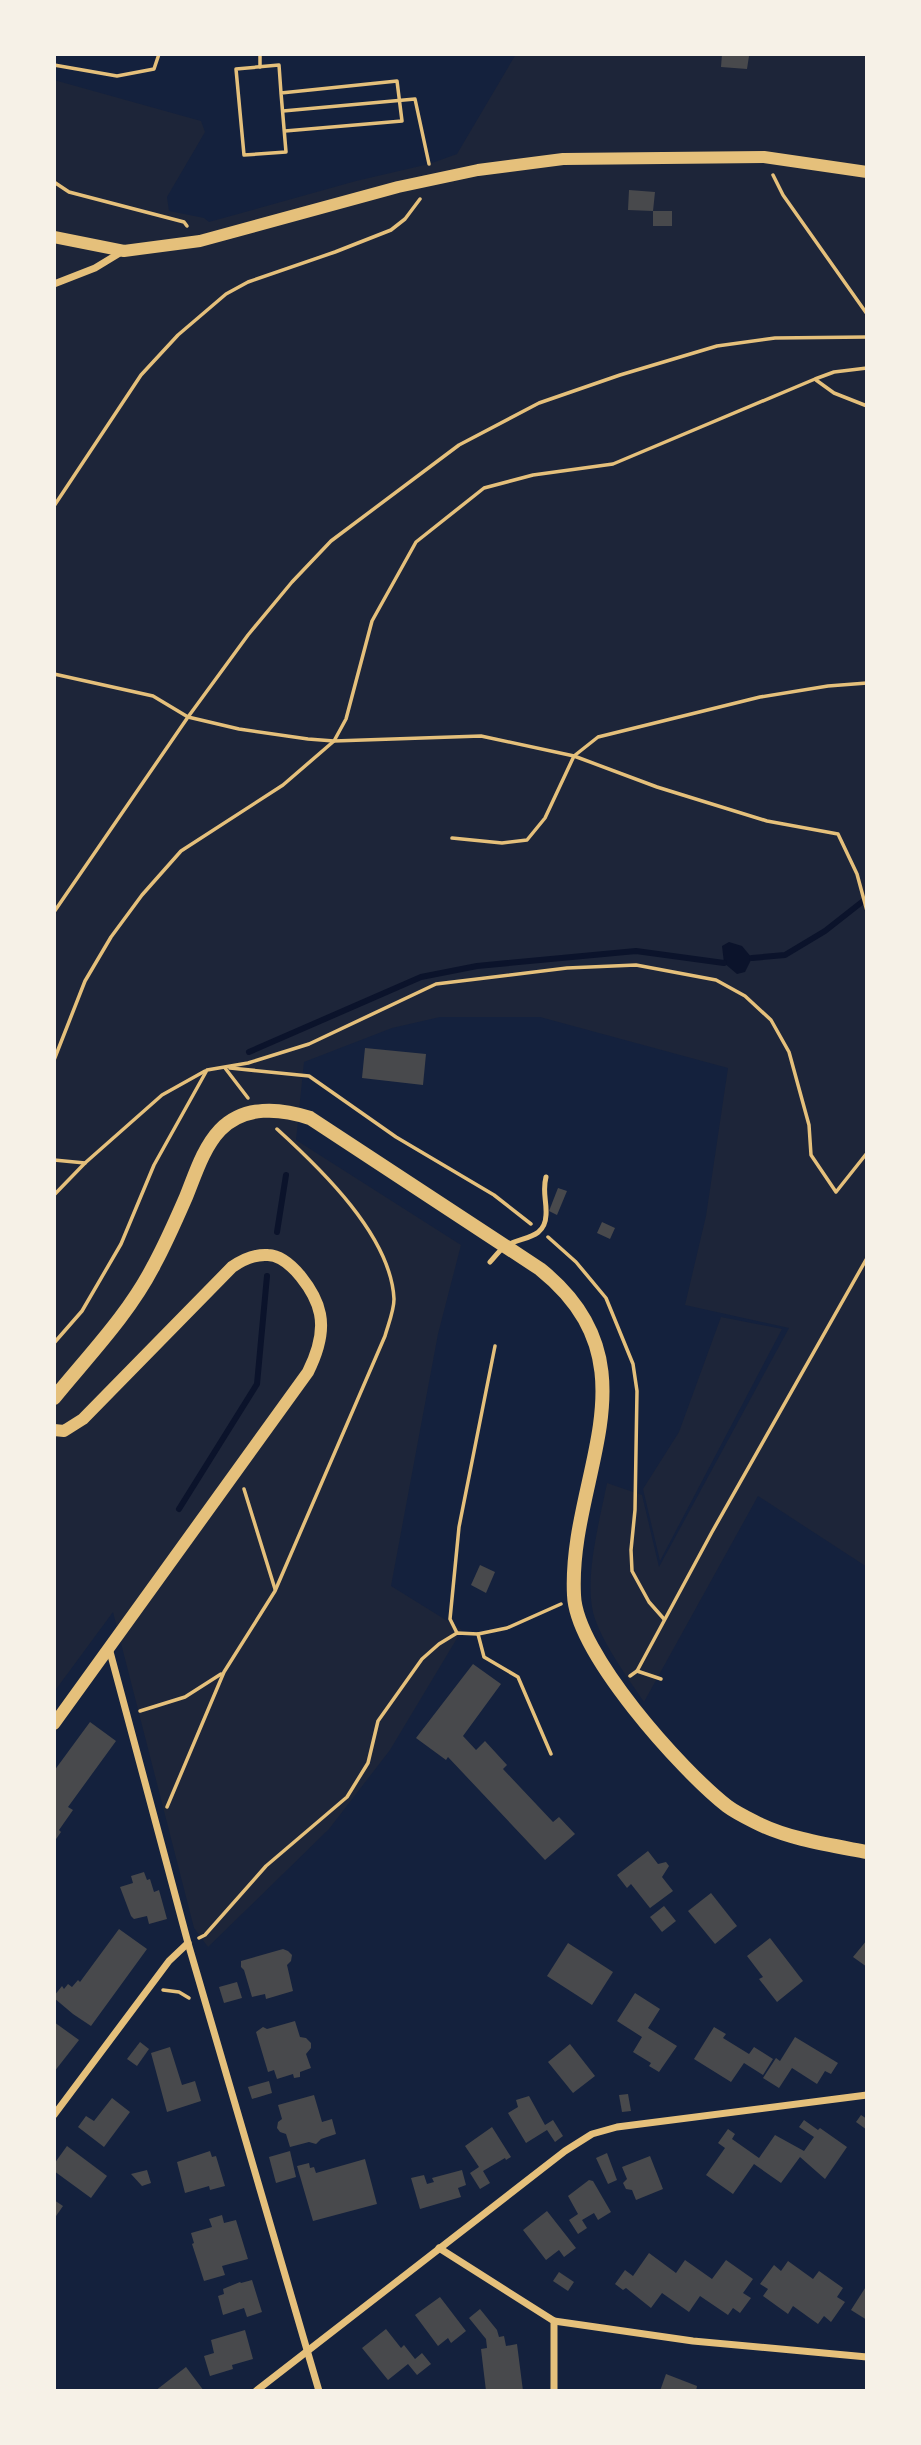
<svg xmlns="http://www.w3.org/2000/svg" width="921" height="2445" viewBox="0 0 921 2445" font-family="Rubik,sans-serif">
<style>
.green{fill:#1d2539}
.water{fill:#0b132b}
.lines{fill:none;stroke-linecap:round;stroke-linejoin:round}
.stream{stroke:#0b132b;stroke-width:6}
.building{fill:#48494c}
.path{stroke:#e5c07b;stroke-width:3.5}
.service{stroke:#e5c07b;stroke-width:5}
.minor{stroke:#e5c07b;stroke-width:7}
.tertiary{stroke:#e5c07b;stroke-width:12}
.secondary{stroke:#e5c07b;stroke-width:14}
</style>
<rect width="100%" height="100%" fill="#14213d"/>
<g class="green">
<path d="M516,54H867V1567L758,1496L644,1702C628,1678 596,1635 592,1607C586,1570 600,1519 607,1483L642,1495L659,1567L789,1328L685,1305L706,1216L728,1068L540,1017H440L392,1028L304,1062L296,1140L461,1245L438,1334L391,1586L462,1630L390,1750L329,1829L208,1947L194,1928L113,1612L54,1692V80L201,121L205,132L167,197L169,211L204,218L209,222L356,181L429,164L457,154Z"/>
<polygon points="721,1317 782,1329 660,1561 643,1489 679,1432"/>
</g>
<polygon class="water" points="729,942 742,946 752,958 745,972 737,974 724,963 722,946"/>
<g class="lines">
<g class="stream">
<polyline points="752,958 785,955 825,931 867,898"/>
<polyline points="249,1052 421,977 477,966 636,951 724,963"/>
<polyline points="277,1232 286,1175"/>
<polyline points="179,1509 257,1384 267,1276"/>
</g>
</g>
<g class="building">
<polygon points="722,54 749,56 747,69 721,67"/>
<polygon points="629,190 655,192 653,211 672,211 672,226 653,226 653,211 628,210"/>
<polygon points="365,1048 426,1054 423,1085 362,1078"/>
<polygon points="558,1188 567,1191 557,1215 549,1211"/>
<polygon points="602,1222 615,1228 610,1239 597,1233"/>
<polygon points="480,1565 495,1572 486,1593 471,1585"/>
<polygon points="473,1664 501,1684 463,1736 476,1750 485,1741 507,1765 503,1769 553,1822 559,1817 575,1834 545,1860 448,1757 446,1760 416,1738"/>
<polygon points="90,1722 116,1741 68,1807 73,1810 59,1830 61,1832 54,1842 54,1771"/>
<polygon points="648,1851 658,1864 666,1862 669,1866 662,1877 673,1891 650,1908 631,1884 627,1888 617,1875"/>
<polygon points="144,1872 147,1880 150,1879 154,1892 159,1890 167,1919 149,1924 147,1916 134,1919 131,1916 120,1887 133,1883 131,1876"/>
<polygon points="711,1893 737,1926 715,1944 688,1911"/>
<polygon points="664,1906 676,1921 662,1932 650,1917"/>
<polygon points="119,1929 147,1949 91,2026 73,2014 54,1998 54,1996 62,1986 64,1989 68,1984 72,1987 78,1980 80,1982"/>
<polygon points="770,1938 803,1981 777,2002 759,1979 763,1977 747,1956"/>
<polygon points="867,1940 867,1967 853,1957"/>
<polygon points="568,1943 613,1972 592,2005 547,1976"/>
<polygon points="283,1949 288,1951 292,1955 291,1961 287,1965 293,1991 266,1999 265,1994 252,1997 244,1970 241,1967 241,1961"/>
<polygon points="237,1982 242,1998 224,2003 219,1987"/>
<polygon points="635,1993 660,2009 648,2028 677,2046 659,2072 649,2066 651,2063 633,2052 642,2037 617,2021"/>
<polygon points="295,2021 300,2037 306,2038 311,2043 311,2048 306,2054 311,2068 300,2072 300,2077 294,2078 293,2074 277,2079 274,2070 268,2072 256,2032 263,2027 267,2029"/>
<polygon points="54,2022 79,2040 54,2072"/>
<polygon points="714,2027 726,2034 723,2038 749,2054 754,2047 773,2059 763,2075 744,2063 731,2082 694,2059"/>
<polygon points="795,2037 838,2063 831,2074 825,2071 817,2084 792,2068 779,2088 763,2078 776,2058 780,2061"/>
<polygon points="140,2042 149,2049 137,2066 127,2059"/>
<polygon points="570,2044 595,2076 573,2093 548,2062"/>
<polygon points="170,2047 182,2085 195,2081 201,2101 167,2112 151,2053"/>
<polygon points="269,2081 272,2093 252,2099 248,2087"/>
<polygon points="628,2094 631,2111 622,2112 619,2095"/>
<polygon points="314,2095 322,2122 332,2119 336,2134 321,2139 316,2144 309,2142 290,2147 286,2134 280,2132 277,2128 278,2122 282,2119 278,2105"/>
<polygon points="529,2096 545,2125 553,2120 563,2136 555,2142 547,2130 526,2143 508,2113 518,2107 516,2100"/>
<polygon points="112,2098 130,2112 104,2147 78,2127 86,2116 94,2121"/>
<polygon points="861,2115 867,2119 867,2130 856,2122"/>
<polygon points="804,2120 818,2130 820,2128 847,2147 825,2179 800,2157 781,2183 754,2164 733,2194 706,2175 725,2148 718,2143 728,2129 735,2134 732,2139 759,2158 775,2135 804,2151 814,2137 799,2127"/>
<polygon points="492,2127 511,2157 506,2160 505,2158 483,2171 490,2183 480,2189 470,2173 479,2167 465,2146"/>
<polygon points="67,2146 107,2176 91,2198 54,2171 54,2164"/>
<polygon points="210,2151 212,2157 216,2156 225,2186 210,2190 209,2186 185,2193 177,2162"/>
<polygon points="290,2151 296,2177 276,2183 269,2157"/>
<polygon points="607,2153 617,2180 608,2184 596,2158"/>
<polygon points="650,2156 663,2189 636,2200 632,2190 626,2189 623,2183 627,2179 622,2167"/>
<polygon points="365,2159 377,2204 313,2221 297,2166 309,2163 310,2168 314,2167 316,2173"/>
<polygon points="147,2170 151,2183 142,2186 131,2174"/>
<polygon points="462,2170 466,2185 458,2188 461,2197 420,2209 411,2178 424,2175 427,2184 434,2182 432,2178"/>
<polygon points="589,2180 593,2181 611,2212 598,2220 594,2213 582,2220 587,2228 578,2234 569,2220 578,2214 568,2196"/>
<polygon points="54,2200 63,2206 54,2219"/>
<polygon points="547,2211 576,2248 564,2257 559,2250 546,2260 523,2230"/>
<polygon points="222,2215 224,2223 236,2220 248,2259 222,2266 225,2275 204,2281 192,2244 194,2243 191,2233 212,2227 209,2219"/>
<polygon points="649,2253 676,2273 685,2260 712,2279 726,2260 753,2279 743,2293 751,2298 740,2313 733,2308 728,2315 700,2296 689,2312 662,2293 651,2308 626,2288 623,2290 615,2284 625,2270 633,2276"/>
<polygon points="788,2261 813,2279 819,2271 843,2288 837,2297 845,2302 831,2322 824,2316 818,2324 793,2306 788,2314 763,2296 768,2289 760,2284 774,2265 781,2271"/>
<polygon points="559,2272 574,2282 568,2291 553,2281"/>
<polygon points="252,2280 262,2312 247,2317 244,2308 223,2315 218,2296 224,2294 223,2289 240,2282 241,2283"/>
<polygon points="867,2285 867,2320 851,2310"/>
<polygon points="440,2297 466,2331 451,2343 448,2338 438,2346 415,2315"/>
<polygon points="480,2309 497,2330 499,2337 504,2336 506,2346 517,2344 523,2391 486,2391 481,2349 487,2348 486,2339 469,2318"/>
<polygon points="386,2329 401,2348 404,2345 415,2359 422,2353 431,2364 417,2375 408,2364 388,2380 362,2348"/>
<polygon points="245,2330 253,2359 232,2365 233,2369 210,2376 204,2356 214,2353 211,2340"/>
<polygon points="186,2367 204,2391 155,2391"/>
<polygon points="666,2374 697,2386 696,2391 660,2391"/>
</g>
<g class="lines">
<g class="path">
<polyline points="260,54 260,67"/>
<polyline points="54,65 117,76 154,69 159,54"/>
<polyline points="281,93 279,65 236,69 244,155 286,152 281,93 397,81 402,121 285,131"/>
<polyline points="283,111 415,99 429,164"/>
<polyline points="773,175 783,195 867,314"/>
<polyline points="54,182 69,192 184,222 187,226"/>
<polyline points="816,380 834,393 867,406"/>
<polyline points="54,506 141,375 178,335 226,294 248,282 335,252 391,230 405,219 420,199"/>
<polyline points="54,674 153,696 188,717 239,729 308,739 334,741 481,736 574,756 657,787 767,821 838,834 857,874 867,911"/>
<polyline points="452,838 502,843 527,840 545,818 574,756 598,737 760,697 828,686 867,683"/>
<polyline points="54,912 188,717 248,635 292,582 331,541 459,445 539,403 620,375 717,346 775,338 867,337"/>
<polyline points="54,1060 85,981 111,937 142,895 181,851 283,785 334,741 346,719 372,621 416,542 484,488 533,475 613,464 815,379 834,372 867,368"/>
<polyline points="225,1068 248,1098"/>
<polyline points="230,1068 309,1076 396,1137 494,1195 531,1224"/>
<polyline points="54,1160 85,1163"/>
<polyline points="54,1195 85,1163 162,1095 205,1071"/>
<polyline points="548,1237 576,1262 606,1298 633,1364 637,1391 635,1510 631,1550 632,1571 649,1602 664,1619"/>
<polyline points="54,1343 82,1311 121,1244 154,1165 207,1070 248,1063 309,1044 436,984 567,968 636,965 716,980 745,996 771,1020 789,1052 809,1125 811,1155 836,1192 867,1153"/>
<polyline points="244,1489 275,1589"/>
<polyline points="457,1633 450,1619 459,1527 495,1346"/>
<polyline points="478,1634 484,1657 518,1677 551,1754"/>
<polyline points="637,1671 661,1679"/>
<polyline points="630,1676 637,1671 712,1532 867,1258"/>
<polyline points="140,1711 185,1697 221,1674"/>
<path d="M167,1807L224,1672L275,1591L385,1336C388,1325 394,1311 394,1299C391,1236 321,1169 277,1129"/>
<polyline points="199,1938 205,1935 266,1866 347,1797 368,1763 378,1721 422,1659 439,1644 457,1633 478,1634 507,1628 561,1604"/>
<polyline points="163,1990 179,1992 189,1998"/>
</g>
<path class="service" d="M490,1262C495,1257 500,1249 506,1246C521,1236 545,1240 546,1215C547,1201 542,1192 546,1177"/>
<g class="minor">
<polyline points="54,284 95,268 123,251"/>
<polyline points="109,1648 188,1943 319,2391"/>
<polyline points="54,2115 169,1961 188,1943"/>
<polyline points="439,2248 554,2321 554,2391"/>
<polyline points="554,2321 693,2341 867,2357"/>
<polyline points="256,2391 565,2151 592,2134 617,2127 867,2095"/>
</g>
<g class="tertiary">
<polyline points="54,237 124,251 200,241 398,187 478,170 563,159 764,157 867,172"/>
<path d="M54,1430L64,1431L83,1419L232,1267C242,1260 255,1254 268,1255C291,1256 316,1293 320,1314C324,1334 317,1354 308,1372L54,1724"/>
</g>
<path class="secondary" d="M54,1398C89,1355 129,1314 154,1265C166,1243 176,1220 186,1197C195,1175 203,1148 220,1130C244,1105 280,1108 310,1118L540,1269C661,1366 568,1476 574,1595C576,1653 681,1770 727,1806C735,1812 745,1817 755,1822C788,1839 830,1845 867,1852"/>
</g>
<rect width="921" height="2445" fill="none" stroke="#f6f1e7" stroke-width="112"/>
</svg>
